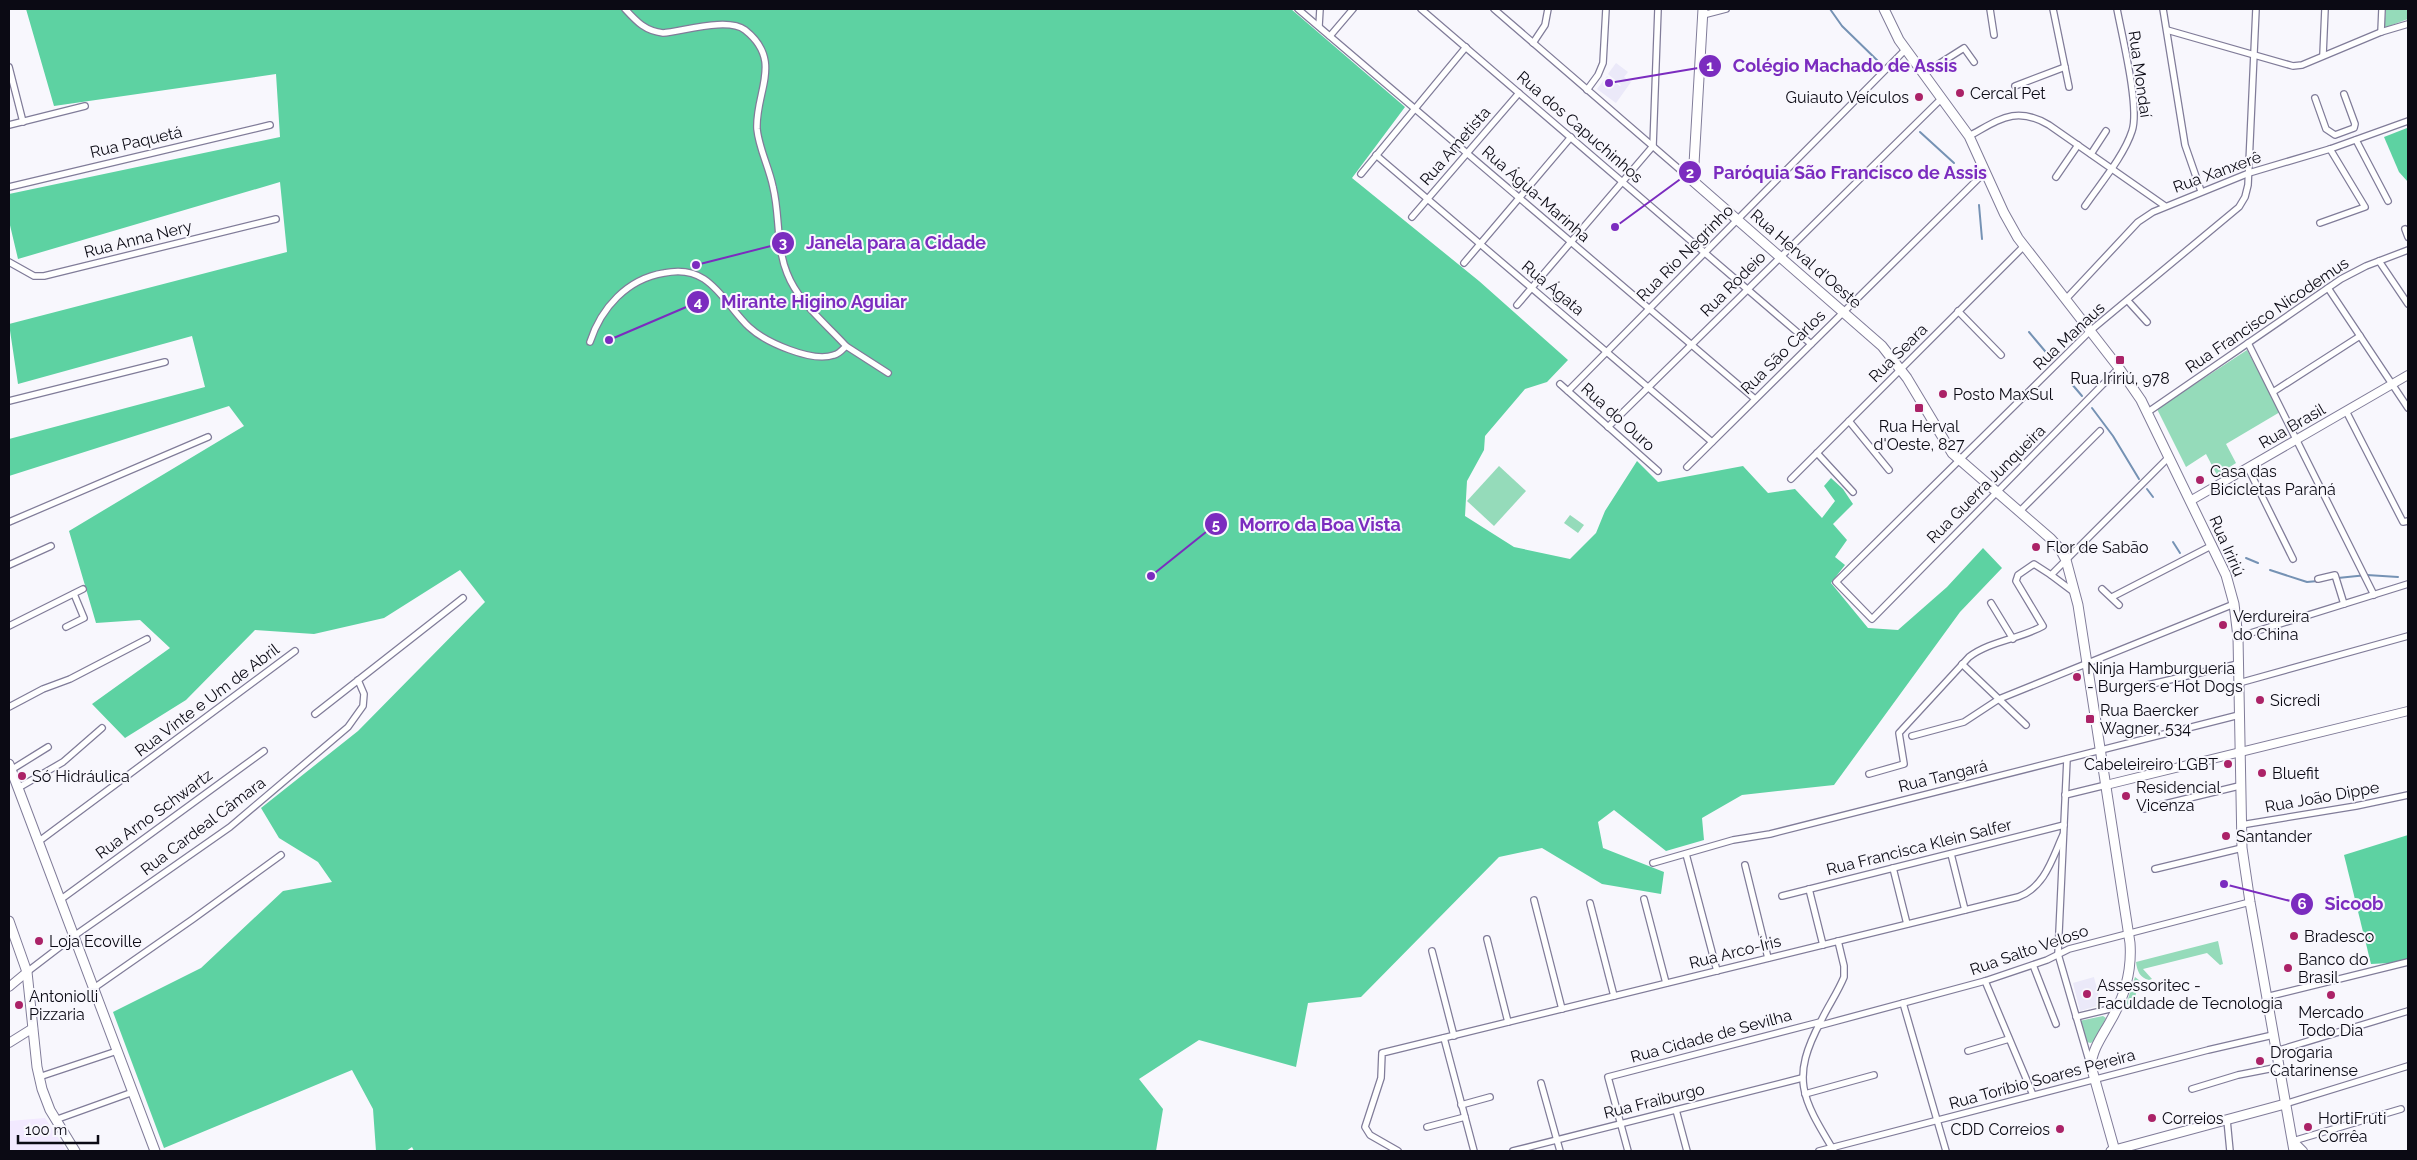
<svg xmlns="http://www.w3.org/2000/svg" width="2417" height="1160" viewBox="0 0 2417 1160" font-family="Raleway,sans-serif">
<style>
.built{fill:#ebe9f9}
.industrial{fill:#f2e9ff}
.green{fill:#95dbba}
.forest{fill:#5dd2a2}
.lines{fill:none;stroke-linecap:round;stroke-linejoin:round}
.stream{stroke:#7592b4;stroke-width:2}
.street-casing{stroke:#807c99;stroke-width:8}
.secondary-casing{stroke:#807c99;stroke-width:10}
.primary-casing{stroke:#807c99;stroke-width:11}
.street{stroke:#fff;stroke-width:5.5}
.secondary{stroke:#fff;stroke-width:8}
.primary{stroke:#fff;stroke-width:9}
.poi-dot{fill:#ab2267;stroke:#f8f7fd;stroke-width:2}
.labels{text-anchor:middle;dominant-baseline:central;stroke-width:4;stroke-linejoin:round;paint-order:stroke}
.street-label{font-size:16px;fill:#0b0a14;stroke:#f8f7fd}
.poi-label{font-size:16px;fill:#0b0a14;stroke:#f8f7fd;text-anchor:start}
.leader{fill:none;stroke:#7b2cbf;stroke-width:2}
.callout-dot{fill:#7b2cbf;stroke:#f8f7fd;stroke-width:2}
.mark-label{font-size:15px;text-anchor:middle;font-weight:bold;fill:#fff}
.callout-label{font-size:18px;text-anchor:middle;font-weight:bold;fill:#7b2cbf;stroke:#f8f7fd;stroke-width:4;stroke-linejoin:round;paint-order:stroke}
</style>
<rect width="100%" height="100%" fill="#f8f7fd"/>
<g class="built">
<polygon points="1616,63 1628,72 1624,77 1631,82 1616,103 1597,89 1607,76 1620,86 1621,85 1608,74"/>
<polygon points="2094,977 2101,1005 2080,1011 2073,983"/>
</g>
<polygon class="industrial" points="45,1118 67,1151 9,1151 9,1121"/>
<g class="green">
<polygon points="2386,9 2408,9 2408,19 2384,28"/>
<polygon points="2247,350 2280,412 2226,444 2236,463 2217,475 2206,454 2186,467 2157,409"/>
<polygon points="1499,466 1526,491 1494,526 1467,501"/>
<polygon points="1570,515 1584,525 1578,533 1564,523"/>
<path d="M2218,941L2223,964L2220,965L2207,953L2143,969L2152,979L2149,980C2140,978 2137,971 2136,962Z"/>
<polygon points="2135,977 2144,984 2136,992 2135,1002 2126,1005"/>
<polygon points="2103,1016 2106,1018 2095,1040 2091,1043 2086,1042 2079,1021"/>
</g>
<g class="forest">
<polygon points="26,9 1291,9 1405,107 1352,178 1479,281 1568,360 1547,382 1525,389 1485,436 1484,450 1467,481 1465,516 1514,547 1570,559 1596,533 1605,511 1637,461 1658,482 1743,466 1768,493 1795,489 1822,518 1835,501 1824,486 1831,478 1843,489 1853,504 1833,524 1847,540 1835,557 1845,565 1831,583 1868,628 1898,630 1947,587 1983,548 2002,568 1960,612 1834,785 1742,795 1702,818 1704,840 1666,851 1614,810 1598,822 1603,848 1664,872 1661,894 1602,884 1542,848 1499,857 1361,997 1308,1003 1296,1067 1199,1040 1139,1079 1163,1109 1156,1151 414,1151 412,1147 406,1151 376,1151 373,1109 352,1070 164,1148 113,1012 201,968 283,891 332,882 318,862 279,838 261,808 358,731 485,602 460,570 384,618 314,634 255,630 186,700 125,738 92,704 170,648 140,620 96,623 69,531 244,426 229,406 9,476 9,439 205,387 192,336 18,384 9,324 287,252 280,182 18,259 9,221 9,194 280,137 276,74 54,106"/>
<polygon points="2407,128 2408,182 2399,172 2384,137"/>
<polygon points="2408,835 2408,962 2371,964 2344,855"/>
</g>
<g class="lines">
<g class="stream">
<polyline points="1830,9 1842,26 1881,64"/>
<polyline points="1920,132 1954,163"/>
<polyline points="1979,205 1982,239"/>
<polyline points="2029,332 2050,357"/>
<polyline points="2071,383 2082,396"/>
<polyline points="2092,408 2113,436 2139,479"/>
<polyline points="2147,489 2153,497"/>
<polyline points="2173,542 2180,553"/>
<polyline points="2246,558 2258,563"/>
<polyline points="2270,570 2307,582 2318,581"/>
<polyline points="2328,579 2367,575 2398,577"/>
</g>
<g class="street-casing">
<g id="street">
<polyline points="1298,9 1755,399"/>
<polyline points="1421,9 1811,344"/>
<polyline points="1494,9 1693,181"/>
<polyline points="1990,9 1994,35"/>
<polyline points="2053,9 2069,87"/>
<polyline points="2163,9 2185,145 2201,191"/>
<polyline points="1703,15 1726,9"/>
<polyline points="1319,26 1320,9"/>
<polyline points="2167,30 2293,66 2302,65 2381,32 2408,24"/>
<polyline points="2381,32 2382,9"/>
<polyline points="1330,36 1353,9"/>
<polyline points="1533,43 1545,25 1548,9"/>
<polyline points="2323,55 2325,9"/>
<polyline points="9,67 23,122"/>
<polyline points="1923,74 1964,48 1974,62"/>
<polyline points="2015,86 2065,67"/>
<polyline points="1587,90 1598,75 1603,63 1606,9"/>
<polyline points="2315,98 2326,129 2335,135 2354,128 2355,124 2344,94"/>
<polyline points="9,125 85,106"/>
<path d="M1969,136C1999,120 2015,105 2049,125L2165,206"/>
<polyline points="2356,140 2388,201"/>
<polyline points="2091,154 2106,131"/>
<polyline points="1376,155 1712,442"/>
<polyline points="1361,174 1466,47"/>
<polyline points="2056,177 2078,145"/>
<polyline points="9,187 270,125"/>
<path d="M2085,206C2100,184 2124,156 2132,131C2140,108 2122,36 2117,9"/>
<polyline points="1412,217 1519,93"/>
<polyline points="2320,223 2365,207 2330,149"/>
<polyline points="2405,229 2408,237"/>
<polyline points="2379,261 2408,304"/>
<polyline points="9,262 34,276 44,276 276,219"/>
<polyline points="1464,263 1571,137"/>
<polyline points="2328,288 2408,408"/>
<polyline points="2066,299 2138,222 2153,212 2249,173 2330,149 2408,121"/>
<polyline points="2128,301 2147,322"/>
<polyline points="1517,305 1653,146 1658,9"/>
<polyline points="1958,311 2001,355"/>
<path d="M590,342C601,308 627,279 664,273C678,270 692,271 704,279C722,291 734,313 749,327C765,342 812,363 834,355C839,354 843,349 846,346C826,324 798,302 787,273C776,246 780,215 773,187C769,167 759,149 757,129C755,92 784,61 745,30C728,17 684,31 663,33C645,31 637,22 625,9"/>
<polyline points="2248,343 2374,595"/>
<polyline points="846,346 888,373"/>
<polyline points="2119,368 1872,619 1836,582 2090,331 2239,207 2245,197 2248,185 2256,9"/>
<polyline points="1560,384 1658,471"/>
<polyline points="1568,391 1905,50"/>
<polyline points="2273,392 2360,336"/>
<polyline points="9,401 165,362"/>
<polyline points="2346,411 2403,522 2408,521"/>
<polyline points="2148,412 2341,279 2366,266 2408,250"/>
<polyline points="1849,421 1889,470"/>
<polyline points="1608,427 1942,98"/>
<polyline points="1817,453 1853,492"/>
<polyline points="1687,467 1985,172"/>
<polyline points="2248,468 2293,559"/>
<polyline points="1791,479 2024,246"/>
<polyline points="2019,512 2100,431"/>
<polyline points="9,522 208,437"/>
<polyline points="9,565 51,546"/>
<polyline points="2051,575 2075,593"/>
<polyline points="2318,579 2335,575 2344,604"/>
<polyline points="2102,589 2119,605"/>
<polyline points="2112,597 2213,545"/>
<polyline points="1991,603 2013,639"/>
<polyline points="9,626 83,589"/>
<polyline points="66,627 84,618 74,594"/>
<polyline points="2238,637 2408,584"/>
<polyline points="1962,664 2026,725"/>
<polyline points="2239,683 2408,636"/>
<polyline points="2139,687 2238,664"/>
<polyline points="9,707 43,689 70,679 147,639"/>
<polyline points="315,714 463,598"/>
<polyline points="1912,736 1964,722 1999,699 2234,604"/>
<polyline points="2067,759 2058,954 2090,1064"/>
<polyline points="11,770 48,747"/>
<path d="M1869,774L1904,764L1899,733L1969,657C1990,641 2020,639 2043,626L2016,581L2018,575L2034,564L2051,575L2169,457"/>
<polyline points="18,788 63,762 102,728"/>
<polyline points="2065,795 2106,785"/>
<polyline points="2144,809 2239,786"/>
<polyline points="2241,825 2356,806 2408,795"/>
<polyline points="38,842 295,651"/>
<polyline points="1686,854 1717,971"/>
<polyline points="1951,854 1965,910"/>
<polyline points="1653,863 1733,840 1770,834 2239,715"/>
<polyline points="1745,865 1768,958"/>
<polyline points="1893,868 1907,924"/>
<polyline points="2155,869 2242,848"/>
<polyline points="1809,889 1823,945"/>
<polyline points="1782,896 2064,825"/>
<polyline points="1644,899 1666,983"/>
<polyline points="60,900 264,751"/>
<polyline points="1534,900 1562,1009"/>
<polyline points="1590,903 1614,996"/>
<polyline points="1487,939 1508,1022"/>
<polyline points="1432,951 1454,1036"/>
<polyline points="2033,965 2056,1024"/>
<polyline points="27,972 74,936 230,827 348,727 363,706 364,694 358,680"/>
<polyline points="1985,981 2033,1095"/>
<polyline points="94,988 193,919 281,855"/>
<polyline points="2266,997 2408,962"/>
<polyline points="1903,1003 1946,1151"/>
<polyline points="2076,1017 2118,1007"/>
<polyline points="1818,1026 1985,981 2047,960 2069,949 2250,902"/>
<polyline points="1444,1038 1474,1151"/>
<polyline points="1968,1051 2009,1039"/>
<polyline points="2276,1051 2408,1011"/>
<polyline points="39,1077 117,1051"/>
<polyline points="1541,1083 1560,1151"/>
<polyline points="2192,1089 2238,1075 2279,1067"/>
<polyline points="1805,1094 1874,1075"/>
<polyline points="2285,1104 2408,1066"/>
<polyline points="1461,1105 1490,1097"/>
<polyline points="1676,1110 1687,1151"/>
<polyline points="55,1120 133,1092"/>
<polyline points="2227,1120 2230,1151"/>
<polyline points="1427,1127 1465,1117"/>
<polyline points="2293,1141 2401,1109"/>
<path d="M1398,1151L1370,1135L1365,1127L1381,1078L1382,1053L2018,897C2045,887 2052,859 2063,835"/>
<polyline points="1513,1151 1802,1078"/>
<polyline points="1628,1151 1608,1077 1820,1022"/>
<polyline points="1819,1151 2208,1050 2273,1035"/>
<path d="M1834,1151C1802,1098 1790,1079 1821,1021C1828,1006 1838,992 1844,977V966L1838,941"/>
</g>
</g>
<g class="secondary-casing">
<g id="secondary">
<polyline points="2190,501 2408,375"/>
<polyline points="2106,785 2408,711"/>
<polyline points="9,987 27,972"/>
<polyline points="9,1043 33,1028"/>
<polyline points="2293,1141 2303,1151"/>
</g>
</g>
<g class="primary-casing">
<g id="primary">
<path d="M1703,9L1693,181L1882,346L1907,378L1952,453L2051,539L2060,549L2066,560L2078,605L2130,943C2132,971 2125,996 2111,1020C2103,1035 2092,1049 2091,1066L2115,1151"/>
<polyline points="1884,9 1899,40 1969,136 2004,213 2018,238 2119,368 2141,400 2226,575 2234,604 2238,637 2242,848 2250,902 2294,1151"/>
<polyline points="9,764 155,1151"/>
<polyline points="9,921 27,972 37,1067 42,1089 50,1110 75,1151"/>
<polyline points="2111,1151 2285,1104"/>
</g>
</g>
<use href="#street" class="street"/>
<use href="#secondary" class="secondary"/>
<use href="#primary" class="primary"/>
</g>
<g class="poi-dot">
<circle cx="1960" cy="93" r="5"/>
<circle cx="1919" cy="97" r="5"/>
<rect x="2115" y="355" width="10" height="10" rx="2.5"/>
<circle cx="1943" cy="394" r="5"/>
<rect x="1914" y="403" width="10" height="10" rx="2.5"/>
<circle cx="2200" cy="480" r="5"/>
<circle cx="2036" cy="547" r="5"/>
<circle cx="2223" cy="625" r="5"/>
<circle cx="2077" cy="677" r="5"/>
<circle cx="2260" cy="700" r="5"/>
<rect x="2085" y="714" width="10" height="10" rx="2.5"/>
<circle cx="2228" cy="764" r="5"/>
<circle cx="2262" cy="773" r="5"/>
<circle cx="22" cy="776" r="5"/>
<circle cx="2126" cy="796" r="5"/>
<circle cx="2226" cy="836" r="5"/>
<circle cx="2294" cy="936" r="5"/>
<circle cx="39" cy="941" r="5"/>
<circle cx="2288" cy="968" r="5"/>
<circle cx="2087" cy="994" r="5"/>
<circle cx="2331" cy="995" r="5"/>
<circle cx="19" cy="1005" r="5"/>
<circle cx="2260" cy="1061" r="5"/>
<circle cx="2152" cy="1118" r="5"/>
<circle cx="2308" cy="1127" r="5"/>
<circle cx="2060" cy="1129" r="5"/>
</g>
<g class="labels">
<g class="street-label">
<text transform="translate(2140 74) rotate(82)">Rua Mondaí</text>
<text transform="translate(1580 127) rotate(41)">Rua dos Capuchinhos</text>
<text transform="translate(136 142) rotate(-13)">Rua Paquetá</text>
<text transform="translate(1455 146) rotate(-49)">Rua Ametista</text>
<text transform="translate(2217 172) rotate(-20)">Rua Xanxerê</text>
<text transform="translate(1536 194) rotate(41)">Rua Água-Marinha</text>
<text transform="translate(138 239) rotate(-14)">Rua Anna Nery</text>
<text transform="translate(1685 253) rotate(-45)">Rua Rio Negrinho</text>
<text transform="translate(1806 259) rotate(41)">Rua Herval d'Oeste</text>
<text transform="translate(1733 284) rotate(-45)">Rua Rodeio</text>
<text transform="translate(1553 288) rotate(40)">Rua Ágata</text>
<text transform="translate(2267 315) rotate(-34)">Rua Francisco Nicodemus</text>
<text transform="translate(2069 336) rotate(-43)">Rua Manaus</text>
<text transform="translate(1783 352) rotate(-45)">Rua São Carlos</text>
<text transform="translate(1898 353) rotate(-45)">Rua Seara</text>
<text transform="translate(1618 417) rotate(42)">Rua do Ouro</text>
<text transform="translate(2292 426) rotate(-30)">Rua Brasil</text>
<text transform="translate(1986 484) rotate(-45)">Rua Guerra Junqueira</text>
<text transform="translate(2227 546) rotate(66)">Rua Iririú</text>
<text transform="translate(207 700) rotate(-37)">Rua Vinte e Um de Abril</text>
<text transform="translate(1943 776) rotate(-14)">Rua Tangará</text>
<text transform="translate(2322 797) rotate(-10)">Rua João Dippe</text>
<text transform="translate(154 814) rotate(-36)">Rua Arno Schwartz</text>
<text transform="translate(203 826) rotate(-37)">Rua Cardeal Câmara</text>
<text transform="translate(1919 847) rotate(-14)">Rua Francisca Klein Salfer</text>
<text transform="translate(2029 950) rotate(-19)">Rua Salto Veloso</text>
<text transform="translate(1735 952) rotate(-14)">Rua Arco-Íris</text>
<text transform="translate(1711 1036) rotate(-15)">Rua Cidade de Sevilha</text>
<text transform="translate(2042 1079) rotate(-15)">Rua Toríbio Soares Pereira</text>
<text transform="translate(1654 1101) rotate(-14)">Rua Fraiburgo</text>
</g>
<g class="poi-label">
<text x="1970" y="93">Cercal Pet</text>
<text x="1909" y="97" text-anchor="end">Guiauto Veículos</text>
<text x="2120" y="378" text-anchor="middle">Rua Iririú, 978</text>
<text x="1953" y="394">Posto MaxSul</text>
<text x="1919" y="426" text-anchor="middle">Rua Herval<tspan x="1919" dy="18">d'Oeste, 827</tspan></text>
<text x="2210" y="471">Casa das<tspan x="2210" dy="18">Bicicletas Paraná</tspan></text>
<text x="2046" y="547">Flor de Sabão</text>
<text x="2233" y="616">Verdureira<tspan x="2233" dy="18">do China</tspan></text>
<text x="2087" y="668">Ninja Hamburgueria<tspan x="2087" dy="18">- Burgers e Hot Dogs</tspan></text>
<text x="2270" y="700">Sicredi</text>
<text x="2100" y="710">Rua Baercker<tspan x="2100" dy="18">Wagner, 534</tspan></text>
<text x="2218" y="764" text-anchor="end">Cabeleireiro LGBT</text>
<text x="2272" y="773">Bluefit</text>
<text x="32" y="776">Só Hidráulica</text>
<text x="2136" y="787">Residencial<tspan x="2136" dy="18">Vicenza</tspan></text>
<text x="2236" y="836">Santander</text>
<text x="2304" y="936">Bradesco</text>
<text x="49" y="941">Loja Ecoville</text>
<text x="2298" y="959">Banco do<tspan x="2298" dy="18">Brasil</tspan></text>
<text x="2097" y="985">Assessoritec -<tspan x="2097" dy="18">Faculdade de Tecnologia</tspan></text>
<text x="29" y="996">Antoniolli<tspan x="29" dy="18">Pizzaria</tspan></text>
<text x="2331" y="1012" text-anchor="middle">Mercado<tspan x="2331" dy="18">Todo Dia</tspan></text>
<text x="2270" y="1052">Drogaria<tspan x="2270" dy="18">Catarinense</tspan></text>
<text x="2162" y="1118">Correios</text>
<text x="2318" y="1118">HortiFruti<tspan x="2318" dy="18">Corrêa</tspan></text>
<text x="2050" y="1129" text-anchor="end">CDD Correios</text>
</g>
</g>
<path class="leader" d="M1609 83L1710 66M1615 227L1690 172M696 265L783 243M609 340L698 302M1151 576L1216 524M2224 884L2302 904"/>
<g class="callout-dot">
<circle cx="1609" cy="83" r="5"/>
<circle cx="1615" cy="227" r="5"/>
<circle cx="696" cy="265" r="5"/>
<circle cx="609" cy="340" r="5"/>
<circle cx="1151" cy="576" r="5"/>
<circle cx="2224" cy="884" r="5"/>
<circle cx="1710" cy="66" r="12"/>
<circle cx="1690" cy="172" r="12"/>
<circle cx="783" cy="243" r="12"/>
<circle cx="698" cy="302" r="12"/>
<circle cx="1216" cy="524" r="12"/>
<circle cx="2302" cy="904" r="12"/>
</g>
<g class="mark-label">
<text x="1710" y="71">1</text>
<text x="1690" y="178">2</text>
<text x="783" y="248">3</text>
<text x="698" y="307">4</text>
<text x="1216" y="530">5</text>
<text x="2302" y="909">6</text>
</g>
<g class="callout-label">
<text x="1845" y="72">Colégio Machado de Assis</text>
<text x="1850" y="179">Paróquia São Francisco de Assis</text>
<text x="896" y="249">Janela para a Cidade</text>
<text x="814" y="308">Mirante Higino Aguiar</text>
<text x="1320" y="531">Morro da Boa Vista</text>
<text x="2354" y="910">Sicoob</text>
</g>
<rect width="2417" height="1160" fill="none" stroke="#0b0a14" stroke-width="20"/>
<path d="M18 1135v8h80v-8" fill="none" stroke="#0b0a14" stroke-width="2.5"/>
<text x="25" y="1135" font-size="15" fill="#0b0a14" stroke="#f8f7fd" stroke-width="4" paint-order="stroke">100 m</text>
</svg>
